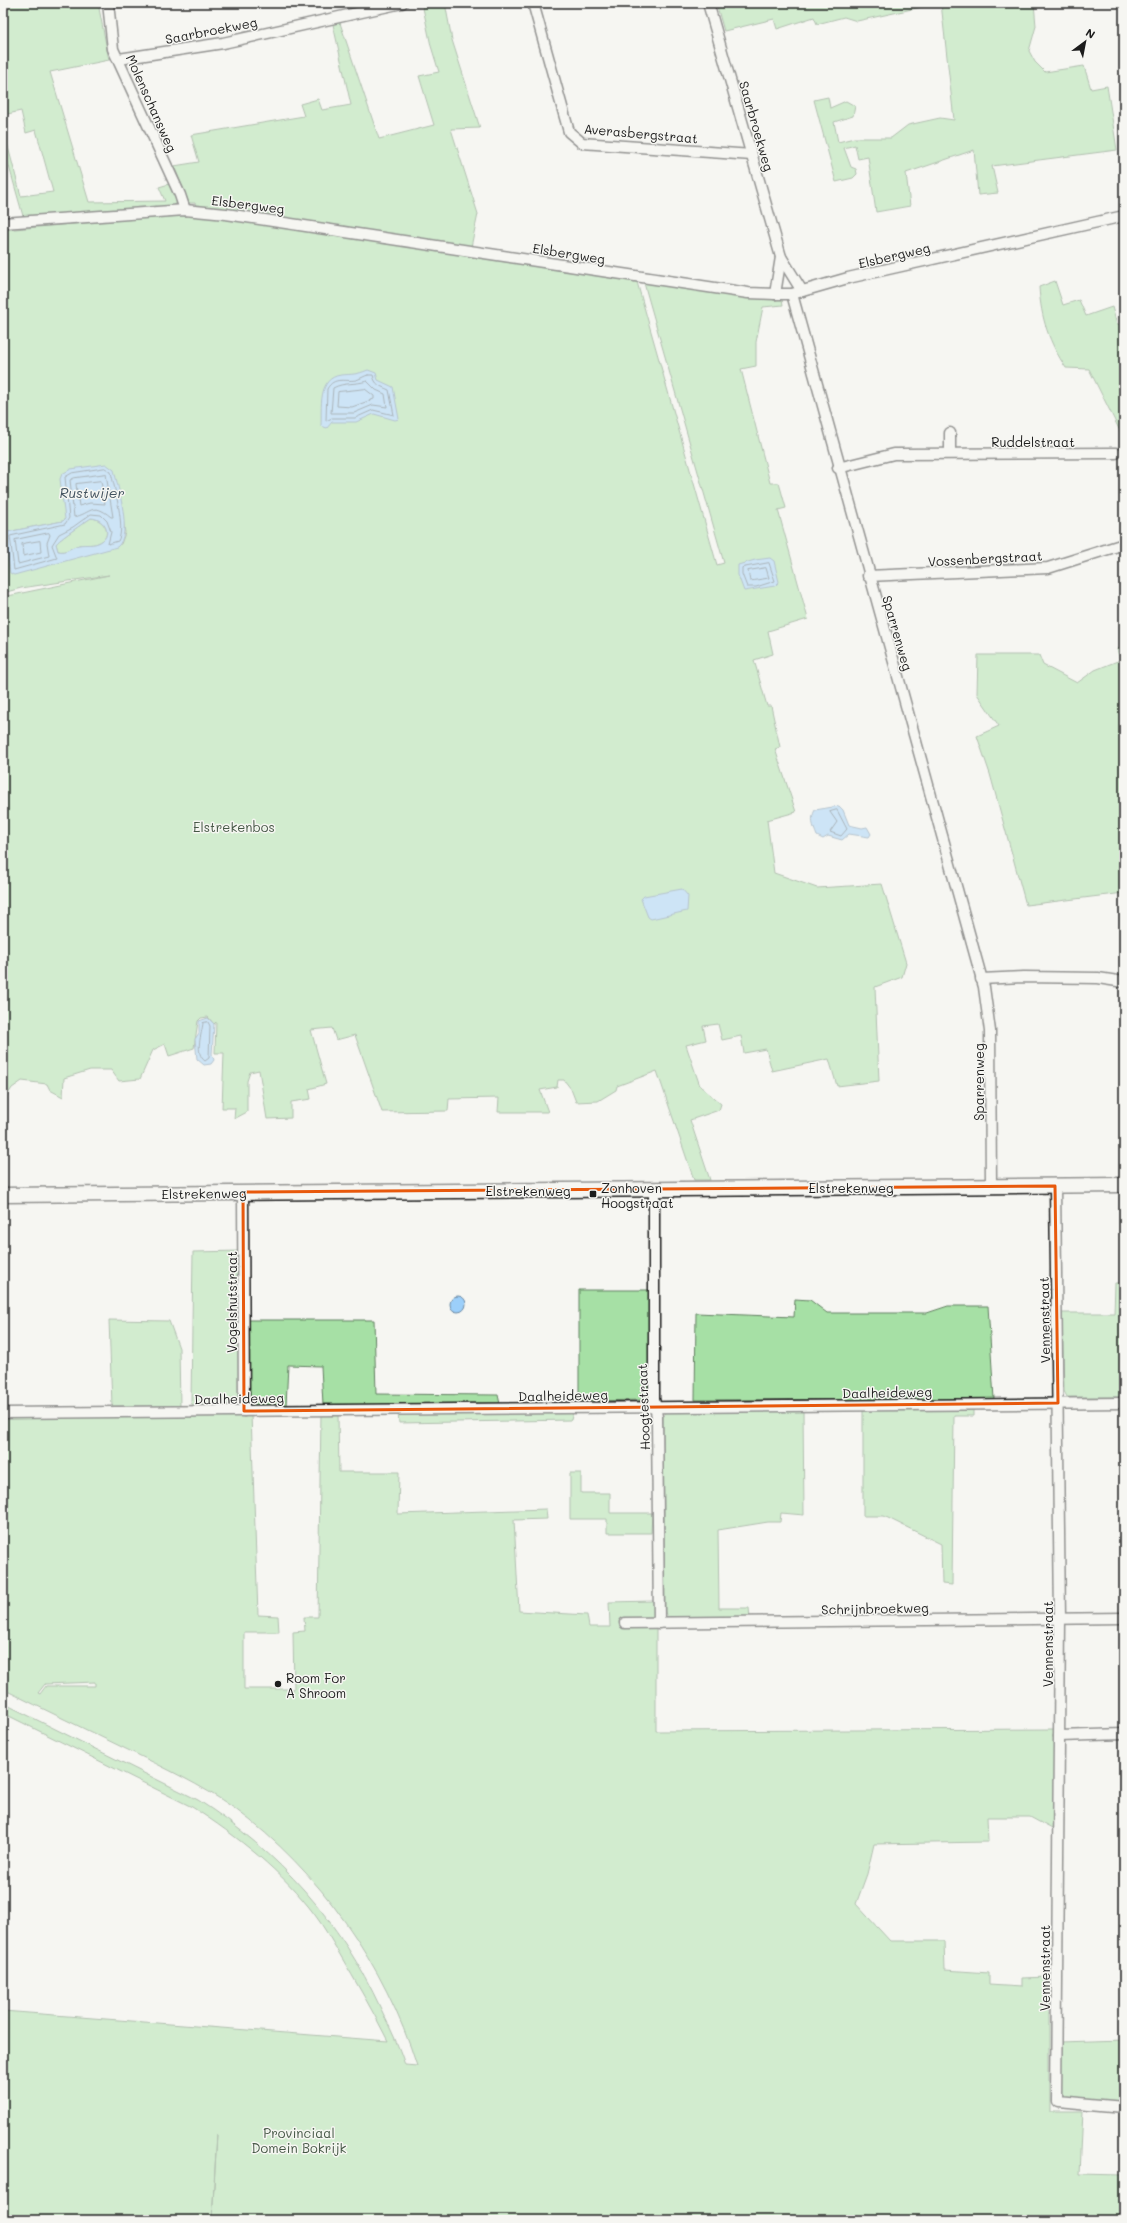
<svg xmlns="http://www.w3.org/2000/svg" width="1127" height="2223" viewBox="0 0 1127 2223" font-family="Mali,sans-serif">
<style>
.green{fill:#a6e0a5;stroke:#617e60;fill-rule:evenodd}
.water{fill:#9ccffa;stroke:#6987a1;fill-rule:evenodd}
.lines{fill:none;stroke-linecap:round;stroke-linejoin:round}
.shore{stroke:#4f6475;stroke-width:1}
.street-casing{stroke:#1c1c1c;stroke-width:13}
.secondary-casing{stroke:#1c1c1c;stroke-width:17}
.street{stroke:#f6f6f2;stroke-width:10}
.secondary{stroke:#f6f6f2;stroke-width:14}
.marked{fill:none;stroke:#e8590c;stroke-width:3;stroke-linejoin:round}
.poi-dot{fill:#1c1c1c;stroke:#f6f6f2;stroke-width:1.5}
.labels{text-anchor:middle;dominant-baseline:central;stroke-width:3;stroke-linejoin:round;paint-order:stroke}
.street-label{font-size:13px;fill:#1c1c1c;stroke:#f6f6f2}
.park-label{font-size:13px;fill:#455745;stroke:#f6f6f2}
.poi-label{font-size:13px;fill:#1c1c1c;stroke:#f6f6f2;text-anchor:start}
.water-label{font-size:14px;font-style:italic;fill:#42525f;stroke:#f6f6f2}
</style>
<rect width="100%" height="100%" fill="#f6f6f2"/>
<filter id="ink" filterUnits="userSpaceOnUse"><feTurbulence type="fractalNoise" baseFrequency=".025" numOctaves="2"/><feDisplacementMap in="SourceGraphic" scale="8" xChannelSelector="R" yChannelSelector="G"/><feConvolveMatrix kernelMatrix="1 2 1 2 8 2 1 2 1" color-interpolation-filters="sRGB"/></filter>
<g filter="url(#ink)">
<g class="green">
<polygon points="3,3 98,3 109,60 50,72 89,202 165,201 159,187 169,184 177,198 176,204 170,207 23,216 3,145 3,128 21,196 53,192 36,130 26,133 21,111 3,115"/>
<path d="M422,3H445L452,40L480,128L451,129L478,214L471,247L473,257L637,282L717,565L724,563L644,283L782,299L783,305L763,307L756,342V366L741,369L770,483H779L786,508L778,510L808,619L768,631L773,654L754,660L767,706H771L780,747L775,749L796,812L767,820L774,873L817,888L882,884L906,963L902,977L875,987L879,1081L837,1086L829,1059L772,1071L766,1049L744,1053L741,1036L722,1040L718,1024L703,1026L706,1040L686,1045L700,1086L721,1104L719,1110L690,1120L710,1180H694L657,1071L617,1086L616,1090L598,1101L576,1102L571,1089L564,1080H558L557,1087L540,1090L548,1112H498L499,1098L449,1099L448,1111L382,1112L355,1035L336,1040L332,1028L311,1030L326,1084L309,1089L311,1099L291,1102V1118L267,1119L259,1070L250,1072L247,1081V1112L234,1119L235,1108H222L224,1053H215L216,1022L214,1024L208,1017L201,1018L198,1021L194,1048L169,1056L165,1044L153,1050L140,1079L119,1081L111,1070H90L64,1078L63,1097L50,1090L47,1084L22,1081L12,1088L3,1102V597L109,575L21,588L3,593V230L131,219L199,215L195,203H189L174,166L199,162L191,135L304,116L300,104L318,99L322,110L351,105L332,20H339L379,139L434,125L419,76L439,72L431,46ZM121,503L125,533L121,544L66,560L7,532L63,521L65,519Z"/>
<polygon points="716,3 735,3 737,7 750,3 940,3 857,21 844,17 817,24 814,17 777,29 774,19 724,31"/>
<polygon points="941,3 1034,3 1036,26 1029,51 1035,62 1045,72 1084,66 1091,89 1107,86 1117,150 992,166 998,193 978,195 974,150 906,173 910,206 876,212 868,157 858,159 855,145 844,148 851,167 856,169 857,174 853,178 836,182 814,100 828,97 830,108 846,101 855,106 853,116 834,122 838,142 854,138 891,138 908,125 940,118 954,120"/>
<path d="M1055,281L1063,305L1079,300L1086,316L1112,307L1117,325L1124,322V439L1089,369L1066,368C1049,342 1041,319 1039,287Z"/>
<path d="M91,518C105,519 114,537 98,543C91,546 83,543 76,546C70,548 66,553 58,551L56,544C58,540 85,522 91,518Z"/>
<polygon points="1124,647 1124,980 1120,980 1124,893 1026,905 990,774 977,736 999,726 977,694 978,655 1039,655 1043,665 1077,683 1095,670 1120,660 1117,649"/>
<polygon points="240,1251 240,1403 237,1406 193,1406 191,1402 193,1252"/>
<polygon points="1115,1283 1124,1283 1124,1397 1067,1397 1064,1391 1062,1313 1114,1313"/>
<polygon points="579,1290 649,1290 649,1400 579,1401"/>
<polygon points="795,1299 810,1300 827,1313 927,1313 948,1306 988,1306 994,1399 695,1400 696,1313 794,1317"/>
<polygon points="109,1320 169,1321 179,1348 180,1406 112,1406"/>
<polygon points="249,1320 374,1320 376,1394 498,1395 500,1404 323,1405 321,1366 288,1365 286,1406 256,1407 251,1405 249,1398"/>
<polygon points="973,1409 973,1416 954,1416 952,1585 942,1584 941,1544 884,1516 863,1516 863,1410"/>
<polygon points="803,1410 804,1515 781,1513 780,1522 768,1522 718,1530 719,1608 749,1608 750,1618 673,1619 667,1617 665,1612 663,1418 665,1412"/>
<polygon points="573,1412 571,1420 399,1423 398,1413"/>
<path d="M251,1414L258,1615L278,1616L279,1632H244V1689H294L293,1632L305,1631L304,1617H318L321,1414H338L339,1472H399L398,1514L546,1509L547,1519L514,1520L519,1611L587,1615L589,1627H610L609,1602L654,1601V1617L621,1619V1627H656V1731L1054,1729V1830L1030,1817H987L988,1842L874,1844L867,1874L856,1904L890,1941H944L945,1970L989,1973V1985L1022,1987V1978L1049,1977V2111H1083L1080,2174L1121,2175L1119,2220H212L217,2134L212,2220H3V2011L388,2041C373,2011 356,1982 339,1953C332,1941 324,1927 315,1915C283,1872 237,1836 192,1807L3,1713V1703L198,1800C280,1853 340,1920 381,2009C390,2028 399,2046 405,2065L417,2066C385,1965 320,1871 234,1808C201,1785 165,1768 128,1750C87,1730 45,1710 3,1689V1417ZM95,1682V1686H46L40,1694L38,1693L45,1684Z"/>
<polygon points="570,1473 581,1473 581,1493 610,1493 610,1513 652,1513 651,1533 607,1533 607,1519 570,1519"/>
<polygon points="1124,2040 1124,2103 1065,2098 1059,2092 1060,2042"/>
</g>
<g class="water">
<path d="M368,370L376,373L378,380L393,387L399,419L395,420L374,414L356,422H332L327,428L321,426C322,408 317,378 341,375C352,374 356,375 368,370Z"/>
<path d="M106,464L114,470C118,488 133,534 117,547L14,575L10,573L5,534L7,532L63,521L65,519L60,479L62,474L71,469ZM91,518C106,519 114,537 98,543C91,546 83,543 76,546C70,548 66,553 58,551L56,544C58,540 85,522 91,518Z"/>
<polygon points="770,558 774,561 779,582 775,586 744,591 738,575 738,565 755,560"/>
<path d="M839,806L843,810L849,825L862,828L867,827L871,834L869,837L849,834L842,840L828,836L823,839L817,836C813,826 810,819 815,810Z"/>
<polygon points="682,889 688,896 687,911 651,919 648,917 641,899 644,896"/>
<polygon points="208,1018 214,1024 212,1054 214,1060 211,1064 204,1065 197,1059 195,1039 199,1033 199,1021"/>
<circle cx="458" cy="1304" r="8"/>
</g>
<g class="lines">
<g class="shore">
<path d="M368,375H373C375,385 380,386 389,390L394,415L373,410L355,418H332L326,421L327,389C334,376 345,382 356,380C360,379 364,376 368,375Z"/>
<path d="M367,381L376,390L385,394L387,407L373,405L354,413H331L333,388C344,382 355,385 367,381Z"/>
<polygon points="365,389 374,396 374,399 352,407 337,406 338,392"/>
<path d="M105,468L111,472C114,487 126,528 118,541L108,544L111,532L107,521L101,515L91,514L73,527L59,534L52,545L57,558L14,570L10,536L65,524L69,518L65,477L72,473Z"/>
<path d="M106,474L113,517H111C92,501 91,514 74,517L70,480L74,478Z"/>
<polygon points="101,481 105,504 90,503 79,506 76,484"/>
<polygon points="49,533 50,535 47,543 49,556 18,564 15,540"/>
<polygon points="40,541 41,552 23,556 22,544"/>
<polygon points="769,563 775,581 756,587 747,587 742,574 742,568"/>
<polygon points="766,568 769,578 750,581 748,571"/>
<polygon points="837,810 847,829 841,836 830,832 837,822 830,812"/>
<path d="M208,1022L210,1026L209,1058L205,1061C194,1053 202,1034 203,1023Z"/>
</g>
<g class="street-casing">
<g id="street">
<polyline points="108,3 113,49 180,195 185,210"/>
<polyline points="533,3 569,132 582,143 752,155"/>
<polyline points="708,3 781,257 802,291"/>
<polyline points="119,59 223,43 402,3"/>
<polyline points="3,223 185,210 226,214 642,277 748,293 775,294 792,294 848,278 1124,216"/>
<polyline points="775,294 781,257"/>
<polyline points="792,294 984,987 990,1031 991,1186"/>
<polyline points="950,453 950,433"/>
<polyline points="838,468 894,454 1116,453"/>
<polyline points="868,576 1048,568 1124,544"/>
<polyline points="981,979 1024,977 1098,978 1124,982"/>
<polyline points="1055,1186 1060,1619 1056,2101 1124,2107"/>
<polyline points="654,1189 654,1398 657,1417 659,1623"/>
<polyline points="243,1192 244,1411"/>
<polyline points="3,1413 1124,1403"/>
<polyline points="625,1623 1124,1618"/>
<polyline points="1059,1736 1124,1734"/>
</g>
</g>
<g class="secondary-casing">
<polyline id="secondary" points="3,1195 1124,1185"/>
</g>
<use href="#street" class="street"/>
<use href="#secondary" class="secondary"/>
</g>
</g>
<path d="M0 0H1127V2223H0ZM1055,1186L1058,1403L244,1411L243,1192Z" fill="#f6f6f2" fill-opacity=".55" fill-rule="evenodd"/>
<path class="marked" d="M1055,1186L1058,1403L244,1411L243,1192Z"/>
<g class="poi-dot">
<rect x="589" y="1190" width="8" height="8" rx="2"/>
<circle cx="278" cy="1684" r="4"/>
</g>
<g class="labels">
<g class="street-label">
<text transform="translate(211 30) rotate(-11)">Saarbroekweg</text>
<text transform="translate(152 103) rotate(66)">Molenschansweg</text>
<text transform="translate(757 126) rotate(74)">Saarbroekweg</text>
<text transform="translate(641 133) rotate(5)">Averasbergstraat</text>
<text transform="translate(248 204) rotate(7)">Elsbergweg</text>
<text transform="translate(569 253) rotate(9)">Elsbergweg</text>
<text transform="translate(894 255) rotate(-13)">Elsbergweg</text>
<text x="1033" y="441">Ruddelstraat</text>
<text transform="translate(985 558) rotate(-3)">Vossenbergstraat</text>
<text transform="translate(898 633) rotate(74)">Sparrenweg</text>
<text transform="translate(978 1082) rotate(-90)">Sparrenweg</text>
<text x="851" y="1187">Elstrekenweg</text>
<text x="528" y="1190">Elstrekenweg</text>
<text transform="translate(204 1193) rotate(-1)">Elstrekenweg</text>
<text transform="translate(231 1302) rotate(-90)">Vogelshutstraat</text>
<text transform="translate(1044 1320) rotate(-91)">Vennenstraat</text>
<text transform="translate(887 1392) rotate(-1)">Daalheideweg</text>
<text transform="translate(563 1395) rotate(-1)">Daalheideweg</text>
<text transform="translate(239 1398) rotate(-1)">Daalheideweg</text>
<text transform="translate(643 1407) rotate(-92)">Hoogtestraat</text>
<text transform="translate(875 1608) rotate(-1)">Schrijnbroekweg</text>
<text transform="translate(1047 1644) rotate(-90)">Vennenstraat</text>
<text transform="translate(1044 1968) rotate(-90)">Vennenstraat</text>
</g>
<g class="park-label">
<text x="234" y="826">Elstrekenbos</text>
<text x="299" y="2132">Provinciaal<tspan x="299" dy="15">Domein Bokrijk</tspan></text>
</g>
<g class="poi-label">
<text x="601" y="1187">Zonhoven<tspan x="601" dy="15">Hoogstraat</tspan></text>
<text x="286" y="1677">Room For<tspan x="286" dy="15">A Shroom</tspan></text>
</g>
<g class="water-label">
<text x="92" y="492">Rustwijer</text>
</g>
</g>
<rect width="1127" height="2223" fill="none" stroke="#f6f6f2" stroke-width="16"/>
<rect x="8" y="8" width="1111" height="2207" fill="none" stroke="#1c1c1c" stroke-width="1.5" filter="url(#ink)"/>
<g transform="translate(1085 42) rotate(32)" stroke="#f6f6f2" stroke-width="3" paint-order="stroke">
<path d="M0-3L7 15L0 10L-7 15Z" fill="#1c1c1c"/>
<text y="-6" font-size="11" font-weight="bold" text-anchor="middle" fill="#1c1c1c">N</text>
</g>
</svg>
